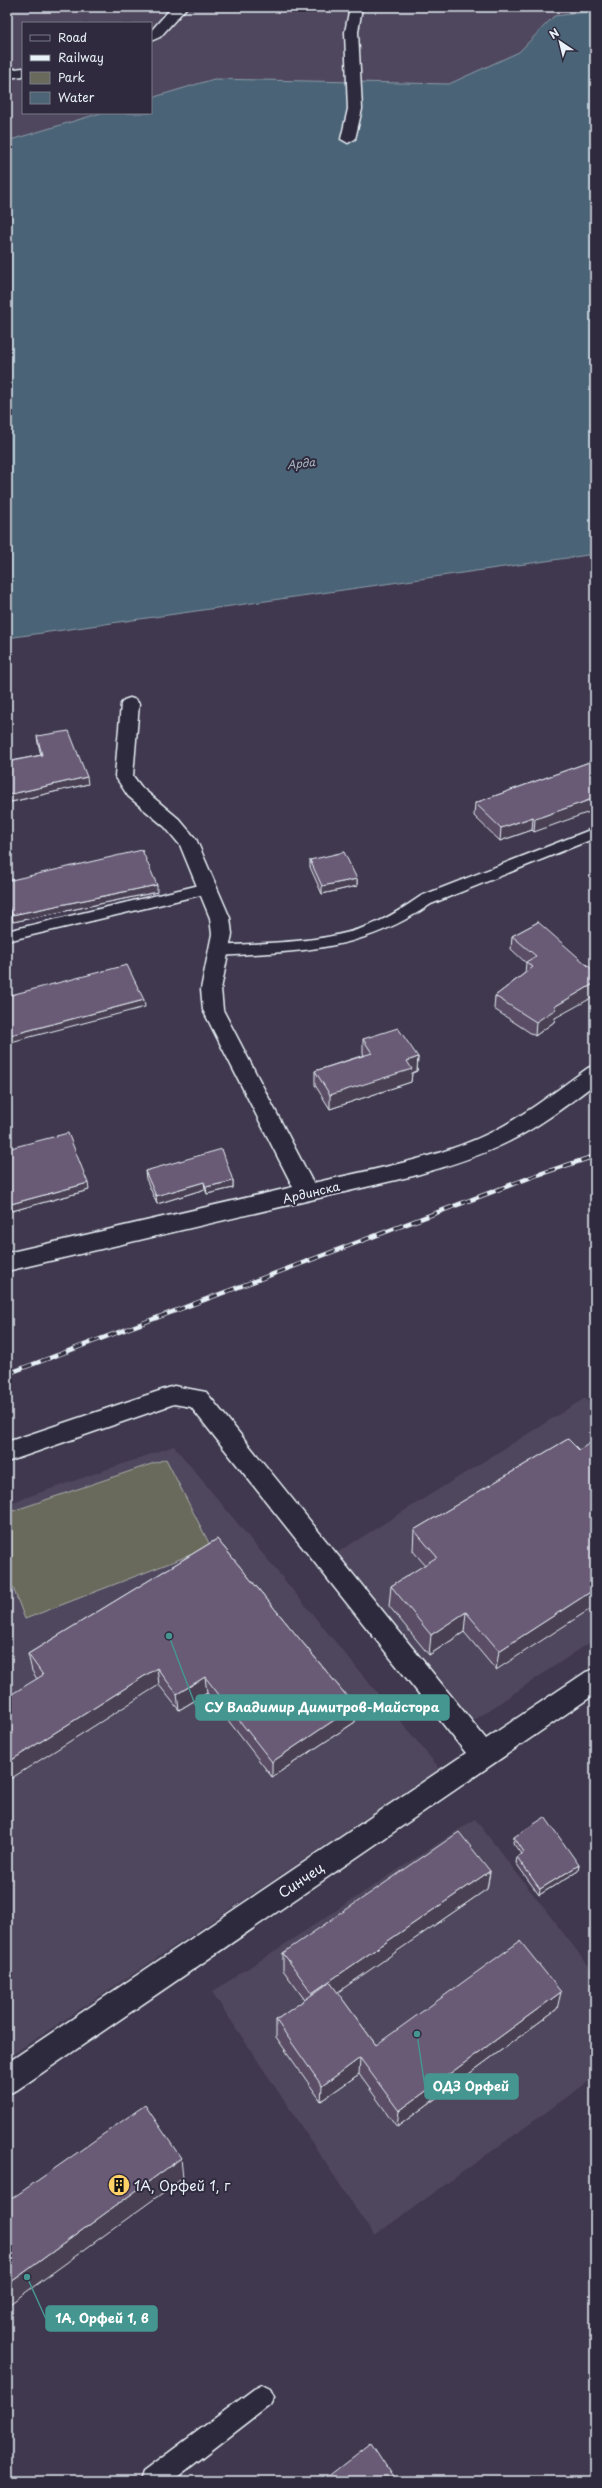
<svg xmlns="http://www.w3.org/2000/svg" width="602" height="2488" viewBox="0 0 602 2488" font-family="'Playpen Sans',sans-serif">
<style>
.built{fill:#4f465d;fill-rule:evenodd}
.green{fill:#696a5b;stroke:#a8aeaa}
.water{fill:#4c6476;stroke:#8a9caa}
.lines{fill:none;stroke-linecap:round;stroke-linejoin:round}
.lane-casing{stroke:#e8f1f8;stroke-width:3}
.street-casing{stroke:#e8f1f8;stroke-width:3}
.lane{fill:#2f2a3d;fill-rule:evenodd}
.street{fill:#2f2a3d;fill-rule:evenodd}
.rail-casing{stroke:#e8f1f8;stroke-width:4.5}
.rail{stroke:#2f2a3d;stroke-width:3;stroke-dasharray:9;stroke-linecap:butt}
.wall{fill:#5a4d65;stroke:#e8f1f8}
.shaded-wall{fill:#4a3f52;stroke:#e8f1f8}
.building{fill:#695a75;stroke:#e8f1f8}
.labels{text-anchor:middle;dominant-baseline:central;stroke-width:4;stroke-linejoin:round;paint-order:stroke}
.far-water-label{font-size:11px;font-style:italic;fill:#aab9c4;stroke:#2f2a3d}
.street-label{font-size:12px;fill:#e8f1f8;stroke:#2f2a3d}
.near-street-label{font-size:14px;fill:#e8f1f8;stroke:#2f2a3d}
.near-poi-label{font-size:14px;fill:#e8f1f8;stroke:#2f2a3d;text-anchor:start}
.leader{fill:none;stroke:#459590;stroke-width:1.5}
.callout-dot{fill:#459590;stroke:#2f2a3d;stroke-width:1.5}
.callout{fill:#459590;stroke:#459590;stroke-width:1.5}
.callout-label{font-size:13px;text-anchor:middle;font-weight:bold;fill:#fff}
</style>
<rect width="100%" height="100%" fill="#40384e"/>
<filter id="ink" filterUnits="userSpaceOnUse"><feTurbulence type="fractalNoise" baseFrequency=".025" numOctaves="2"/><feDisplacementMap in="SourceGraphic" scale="8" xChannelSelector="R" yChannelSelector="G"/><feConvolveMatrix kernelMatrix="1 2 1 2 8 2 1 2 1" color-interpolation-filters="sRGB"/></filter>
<g filter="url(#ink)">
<g class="built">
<path d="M7,7H595V88L7,253ZM23,23H151V113H23Z"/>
<polygon points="585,1398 595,1409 595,1639 470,1723 330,1557"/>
<polygon points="174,1446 440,1769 7,2058 7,1504"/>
<polygon points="475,1819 595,1974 595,2077 374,2236 212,1992"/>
</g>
<polygon class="green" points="166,1459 211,1547 25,1619 7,1572 7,1513"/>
<polygon class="water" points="595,11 595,554 7,638 7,141 101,113 151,113 151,98 214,79 449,84 519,52 554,16"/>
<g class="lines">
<g class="lane-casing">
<g id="lane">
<path d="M595,828V838L431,904C360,952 301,951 219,956L214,955L211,951L214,947L219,946C269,942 326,944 373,924C390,917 405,907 421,896Z"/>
<polygon points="208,883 213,884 215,888 213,892 7,941 7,931"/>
<polygon points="262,2385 270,2389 274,2397 270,2405 172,2481 140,2481 143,2472 254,2389"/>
</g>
</g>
<g class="street-casing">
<g id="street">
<polygon points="172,7 187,7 160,37 151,41 151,31"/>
<polygon points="350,7 362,7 358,32 362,109 355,139 348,143 341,139 348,109 345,32"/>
<polygon points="23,68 23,76 7,78 7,70"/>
<path d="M130,698L136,700L139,704L133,776L142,788L179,819L196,839L230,918L232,934L221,989L223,1010L313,1183C373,1169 438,1159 494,1131C528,1113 557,1090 588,1068L595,1065V1084C567,1105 540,1126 508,1142C478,1157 445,1167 413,1176L7,1271V1253L293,1187L203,1010L201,989L212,934L210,918L180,845L165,827L128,796L115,776L121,704L124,700Z"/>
<polygon points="174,1386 206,1392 486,1739 586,1672 595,1669 595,1694 17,2090 7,2094 7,2063 466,1753 191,1407 174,1404 7,1462 7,1442"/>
</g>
</g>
<use href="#lane" class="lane"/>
<use href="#street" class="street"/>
<g class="rail-casing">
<polyline id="rail" points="7,1374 537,1175 595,1156"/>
</g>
<use href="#rail" class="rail"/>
</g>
<g class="wall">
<polygon points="37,736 88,784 7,803 7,762 41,755 38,743"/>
<polygon points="595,760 534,832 532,830 500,841 474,816 475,803"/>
<polygon points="310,860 357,879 357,886 322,894 310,867"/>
<polygon points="7,881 157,892 13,922 7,906"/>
<polygon points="538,922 555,1018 554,1022 535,1036 494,1009 495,996 525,973 526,963 511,949 512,936"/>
<polygon points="363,1039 418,1057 417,1071 412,1073 411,1082 330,1109 315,1085 315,1071 364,1055 363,1053"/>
<polygon points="7,1149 89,1190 12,1211 8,1201 7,1201"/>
<polygon points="145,1171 233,1181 233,1188 207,1194 205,1189 157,1204 146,1179"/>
<polygon points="568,1439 496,1670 464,1632 429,1655 389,1606 391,1586 425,1565 413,1551 414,1530"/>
<polygon points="217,1539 355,1706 355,1722 272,1777 207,1693 179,1710 159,1685 37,1679 32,1671 28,1654"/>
<polygon points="514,1837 579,1865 578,1871 539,1895 516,1863 517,1857 521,1854 513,1843"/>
<polygon points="490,1871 487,1889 337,1992 376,2045 557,2009 397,2127 359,2074 321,2101 276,2037 276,2020 305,2000 283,1970 283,1953"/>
</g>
<g class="shaded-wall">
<polygon points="87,777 88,784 7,803 7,795"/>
<polygon points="595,798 595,810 534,832 535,819"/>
<polygon points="533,817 532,830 500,841 501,828"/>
<polygon points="357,879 357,886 322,894 322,886"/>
<polygon points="157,885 157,892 13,922 12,915"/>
<polygon points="595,983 595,996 555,1018 554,1022 535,1036 536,1022 554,1007"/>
<polygon points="144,1000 145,1007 7,1043 7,1036"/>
<polygon points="418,1057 417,1071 412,1073 411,1082 330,1109 330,1095 407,1061"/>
<polygon points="233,1181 233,1188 207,1194 206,1187"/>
<polygon points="204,1182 205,1189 157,1204 156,1196"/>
<polygon points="88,1183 89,1190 12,1211 11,1204"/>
<polygon points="595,1589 595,1606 496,1670 499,1651"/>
<polygon points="466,1612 464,1632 429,1655 431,1635"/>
<polygon points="157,1668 159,1685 7,1781 7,1763"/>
<polygon points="205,1677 207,1693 179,1710 177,1694"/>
<polygon points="355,1706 355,1722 272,1777 272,1762"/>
<polygon points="579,1865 578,1871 539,1895 540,1889"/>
<polygon points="490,1871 487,1889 312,2010 312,1993"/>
<polygon points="561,1992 557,2009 397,2127 399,2111"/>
<polygon points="360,2058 359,2074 321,2101 322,2086"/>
<polygon points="181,2158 183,2178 7,2306 7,2285"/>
</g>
<g class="building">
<polygon points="69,731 87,777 7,795 7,762 42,755 37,736"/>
<polygon points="595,760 595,798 535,819 533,817 501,828 475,803"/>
<polygon points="142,850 157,885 12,915 7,901 7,881"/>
<polygon points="344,852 357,879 322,886 310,860"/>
<polygon points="538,922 595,972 595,983 554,1007 556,1009 536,1022 495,996 533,967 526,962 536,956 512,936"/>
<polygon points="127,965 144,1000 7,1036 7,996"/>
<polygon points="398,1028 418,1057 407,1061 412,1069 330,1095 315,1071 372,1053 363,1039"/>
<polygon points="68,1133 88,1183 11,1204 7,1195 7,1149"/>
<polygon points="222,1149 233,1181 206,1187 204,1182 156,1196 145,1171"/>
<polygon points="568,1439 579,1450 595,1440 595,1589 499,1651 466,1612 431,1635 391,1586 437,1557 414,1530"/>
<polygon points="217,1539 355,1706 272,1762 205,1677 177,1694 157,1668 7,1763 7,1697 43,1675 28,1654"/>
<polygon points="545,1817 579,1865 540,1889 517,1857 524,1852 514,1837"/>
<polygon points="459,1832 490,1871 312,1993 283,1953"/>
<polygon points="520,1941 561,1992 399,2111 360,2058 322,2086 276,2020 330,1982 376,2045"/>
<polygon points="145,2105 181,2158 7,2285 7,2202"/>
<polygon points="371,2443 396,2481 322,2481"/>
</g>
</g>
<defs>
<g id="building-disc" transform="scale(1.15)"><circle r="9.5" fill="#ffd166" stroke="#2f2a3d"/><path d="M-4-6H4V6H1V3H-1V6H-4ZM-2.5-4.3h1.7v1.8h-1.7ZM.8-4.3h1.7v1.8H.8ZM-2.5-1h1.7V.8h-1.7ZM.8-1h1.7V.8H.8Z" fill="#111"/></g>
</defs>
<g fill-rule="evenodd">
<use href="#building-disc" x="119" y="2185"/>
</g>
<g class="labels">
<g class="far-water-label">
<text transform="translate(301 463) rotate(-6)">Арда</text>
</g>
<g class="street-label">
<text transform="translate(311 1192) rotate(-13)">Ардинска</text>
</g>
<g class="near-street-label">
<text transform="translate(301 1880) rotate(-34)">Синчец</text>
</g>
<g class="near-poi-label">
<text x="134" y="2185">1А, Орфей 1, г</text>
</g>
</g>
<path class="leader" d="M169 1636L196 1707M417 2034L425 2087M27 2277L46 2319"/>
<g class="callout-dot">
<circle cx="169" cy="1636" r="4"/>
<circle cx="417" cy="2034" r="4"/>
<circle cx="27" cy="2277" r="4"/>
</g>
<g class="callout">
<rect x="196" y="1695" width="253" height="25" rx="4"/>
<rect x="425" y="2074" width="93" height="25" rx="4"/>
<rect x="46" y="2306" width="111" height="25" rx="4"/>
</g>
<g class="callout-label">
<text x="322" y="1712">СУ Владимир Димитров-Майстора</text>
<text x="471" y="2091">ОДЗ Орфей</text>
<text x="102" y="2323">1А, Орфей 1, в</text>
</g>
<rect width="602" height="2488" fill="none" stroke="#2f2a3d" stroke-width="24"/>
<rect x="12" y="12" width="578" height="2464" fill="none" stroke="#e8f1f8" stroke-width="1.5" filter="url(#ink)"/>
<rect x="22" y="22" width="130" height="92" fill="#2f2a3d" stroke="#797a88"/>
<rect x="30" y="35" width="20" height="6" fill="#2f2a3d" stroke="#797a88"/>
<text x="58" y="42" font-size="12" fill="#e8f1f8">Road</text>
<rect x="30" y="55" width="20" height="6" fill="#e8f1f8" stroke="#797a88"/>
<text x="58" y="62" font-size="12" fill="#e8f1f8">Railway</text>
<rect x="30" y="72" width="20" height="12" fill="#696a5b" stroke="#797a88"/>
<text x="58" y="82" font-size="12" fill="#e8f1f8">Park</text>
<rect x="30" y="92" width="20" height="12" fill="#4c6476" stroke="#797a88"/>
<text x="58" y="102" font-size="12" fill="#e8f1f8">Water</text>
<g transform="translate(560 42) rotate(325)" stroke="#2f2a3d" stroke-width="3" paint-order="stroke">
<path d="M0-3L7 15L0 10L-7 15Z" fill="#e8f1f8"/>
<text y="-6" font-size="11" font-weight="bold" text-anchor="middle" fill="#e8f1f8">N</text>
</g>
</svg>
